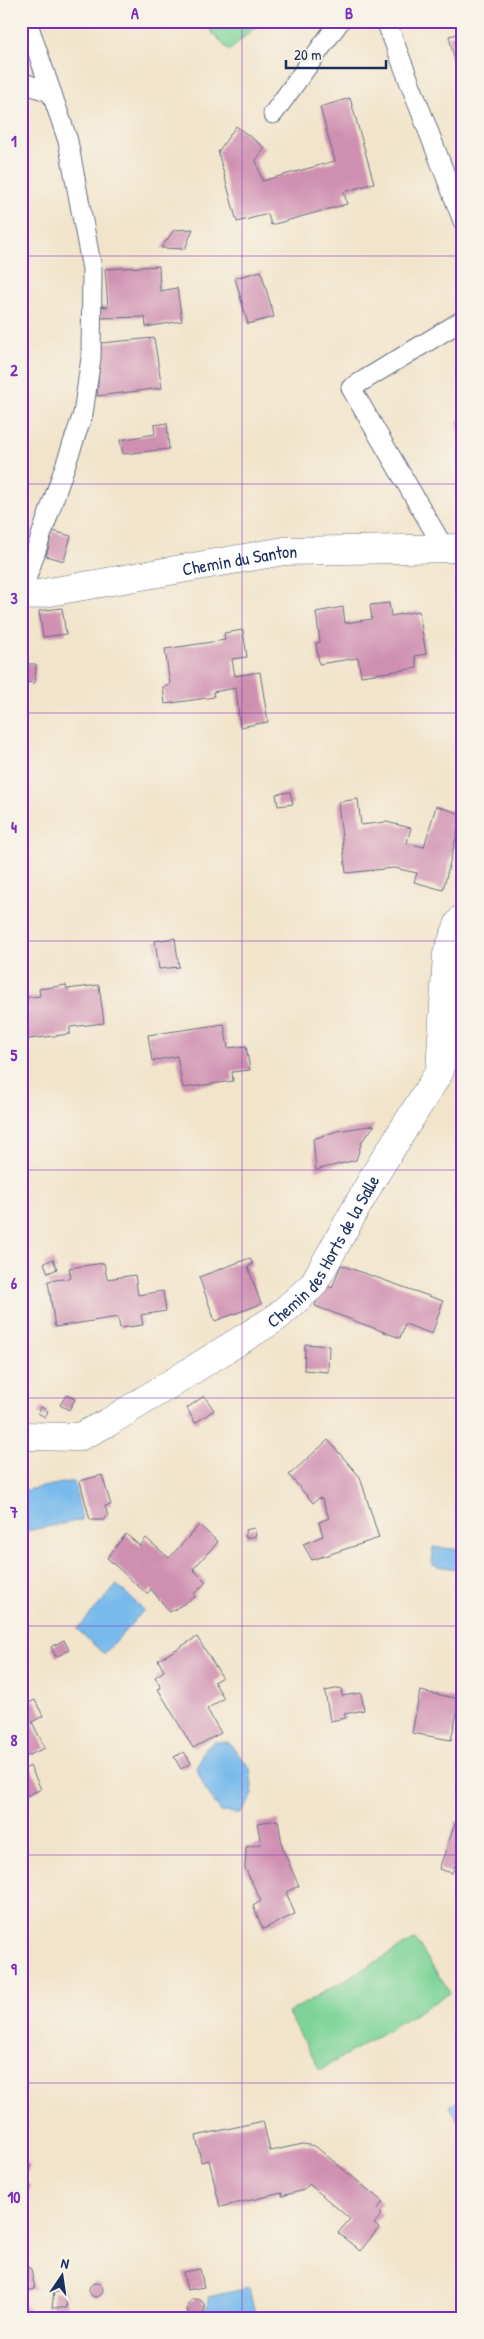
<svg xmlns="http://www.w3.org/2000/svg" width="484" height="2339" viewBox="0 0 484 2339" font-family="'Patrick Hand',sans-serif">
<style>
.green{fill:#7ed498;stroke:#4c827b}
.water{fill:#77baec;stroke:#4974a5}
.building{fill:#cf8fb1}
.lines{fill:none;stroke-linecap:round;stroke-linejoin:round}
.lane-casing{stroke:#666e84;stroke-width:21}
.street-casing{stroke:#666e84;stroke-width:29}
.lane{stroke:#fff;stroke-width:19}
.street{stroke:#fff;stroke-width:28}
.grid{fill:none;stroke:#7b2cbf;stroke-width:1;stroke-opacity:0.55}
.labels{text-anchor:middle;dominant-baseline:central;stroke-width:5;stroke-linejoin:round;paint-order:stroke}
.street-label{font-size:18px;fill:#1b2f5e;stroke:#f7f3e8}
.neatline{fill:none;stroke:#7b2cbf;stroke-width:2}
.grid-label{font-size:16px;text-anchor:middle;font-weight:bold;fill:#7b2cbf}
</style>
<rect width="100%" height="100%" fill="#f7f3e8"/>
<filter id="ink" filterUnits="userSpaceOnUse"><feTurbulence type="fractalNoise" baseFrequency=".02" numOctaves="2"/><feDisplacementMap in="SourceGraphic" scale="10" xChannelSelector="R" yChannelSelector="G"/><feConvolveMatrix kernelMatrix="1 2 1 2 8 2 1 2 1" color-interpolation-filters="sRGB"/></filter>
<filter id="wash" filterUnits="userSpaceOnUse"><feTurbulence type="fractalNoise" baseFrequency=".0096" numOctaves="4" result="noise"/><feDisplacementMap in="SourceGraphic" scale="20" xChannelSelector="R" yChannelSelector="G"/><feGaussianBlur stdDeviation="1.12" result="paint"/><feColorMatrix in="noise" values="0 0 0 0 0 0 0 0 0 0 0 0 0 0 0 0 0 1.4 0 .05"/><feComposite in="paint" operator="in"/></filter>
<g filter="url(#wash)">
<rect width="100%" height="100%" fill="#f1e4ca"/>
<g class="green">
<polygon points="202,21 262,21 229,51"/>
<polygon points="415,1939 450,1993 320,2070 288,2013"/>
</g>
<g class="water">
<polygon points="74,1481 82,1520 21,1532 21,1491"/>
<polygon points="433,1547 463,1550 463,1570 432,1565"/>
<polygon points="117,1585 144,1610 104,1654 77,1629"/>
<polygon points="214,1742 228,1742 250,1768 253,1795 240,1813 221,1812 206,1791 197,1769 204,1749"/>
<polygon points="463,2098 463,2130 449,2106"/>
<polygon points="249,2288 256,2318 206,2318 209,2302 208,2297"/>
</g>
<g id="blocks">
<g class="building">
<polygon points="463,33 463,70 457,71 449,36"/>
<polygon points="350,98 374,183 344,192 347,204 271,225 268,214 237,222 218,152 236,126 265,148 256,160 262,181 335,161 320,107"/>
<polygon points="21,201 27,202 26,244 21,244"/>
<polygon points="193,229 185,249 161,248 174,230"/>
<polygon points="159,266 160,291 177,288 182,321 146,327 145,317 100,318 100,306 108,307 105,269"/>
<polygon points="261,271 274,317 248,324 235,278"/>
<polygon points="154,338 162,388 97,396 101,343"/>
<polygon points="463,420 463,450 462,451 457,421"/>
<polygon points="167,423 169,449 123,454 120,440 155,434 154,425"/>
<polygon points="53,531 71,536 64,561 46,556"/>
<polygon points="389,603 391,616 419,611 426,654 415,656 417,668 361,676 358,658 319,664 316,643 320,642 316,612 343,607 345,623 372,619 370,605"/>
<polygon points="62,608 66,634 43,637 39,611"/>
<polygon points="243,630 247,657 232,659 235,676 260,672 268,722 240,727 236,688 213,692 214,697 165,704 163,687 170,685 165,649 225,640 224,633"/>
<polygon points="21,642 26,642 26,664 36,664 35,683 21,682"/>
<polygon points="290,792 293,804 278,806 276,794"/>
<polygon points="358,799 361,825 386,822 411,828 407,843 424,847 436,806 462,814 443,890 414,882 417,873 394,868 346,873 338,802"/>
<polygon points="175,938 179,967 159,969 155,941"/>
<polygon points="66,985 67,989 99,985 104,1023 70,1027 70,1034 21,1040 21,998 40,996 39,989"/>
<polygon points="224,1024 228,1048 246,1046 250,1070 232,1072 233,1081 183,1088 177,1056 152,1061 148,1035"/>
<polygon points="375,1125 362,1141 356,1160 316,1170 313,1139 337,1131"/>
<polygon points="250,1258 253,1264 248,1267 261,1304 215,1321 199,1277"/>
<polygon points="53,1259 57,1269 48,1273 44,1263"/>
<polygon points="104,1263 107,1279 135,1275 138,1295 163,1291 166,1311 141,1315 143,1325 120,1328 118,1317 55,1327 48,1281 71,1278 69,1268"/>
<polygon points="341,1265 443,1301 432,1334 405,1324 400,1338 315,1306 322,1284 332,1288"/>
<polygon points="305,1344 329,1346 328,1372 304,1370"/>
<polygon points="66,1395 75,1399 69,1410 60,1405"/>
<polygon points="204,1396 214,1410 195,1423 187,1408"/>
<polygon points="41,1407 48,1411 45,1417 38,1413"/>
<polygon points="328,1440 360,1477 379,1538 312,1560 303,1544 323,1536 319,1522 329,1518 322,1499 319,1498 313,1503 289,1475"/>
<polygon points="102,1475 111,1505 105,1506 108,1516 103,1520 90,1520 80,1481"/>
<polygon points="199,1525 218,1542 193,1569 206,1582 194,1594 195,1597 170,1612 151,1589 147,1594 107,1558 126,1534 140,1546 146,1538 169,1558"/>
<polygon points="254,1528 256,1536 246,1538 245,1530"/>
<polygon points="197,1637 222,1677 214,1682 224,1698 207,1709 221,1733 193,1748 158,1689 161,1688 155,1677 164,1671 158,1660"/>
<polygon points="64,1640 69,1650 56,1657 51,1647"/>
<polygon points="341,1688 342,1696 361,1693 364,1710 344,1714 346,1718 330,1721 325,1691"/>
<polygon points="420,1691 460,1699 451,1740 412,1733"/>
<polygon points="21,1698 25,1705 35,1700 43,1716 32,1722 45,1748 25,1757 21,1749"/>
<polygon points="184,1752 191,1763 181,1769 174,1757"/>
<polygon points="30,1766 41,1789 23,1798 21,1771"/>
<polygon points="278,1820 283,1850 299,1886 286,1892 295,1914 263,1929 253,1906 261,1901 245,1868 246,1847 261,1844 257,1823"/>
<polygon points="456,1821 463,1823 463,1845 452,1873 439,1869"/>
<polygon points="263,2121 270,2151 303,2144 315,2146 383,2202 377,2209 382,2214 374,2224 379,2228 360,2251 338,2233 350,2219 309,2184 304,2190 282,2196 282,2193 220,2207 209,2160 201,2162 196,2136"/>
<polygon points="21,2160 30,2166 22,2181 31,2186 21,2203"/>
<polygon points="21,2263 31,2269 35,2289 23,2292 26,2307 28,2307 31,2318 21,2318"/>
<polygon points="200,2269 204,2287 187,2290 183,2272"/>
<circle cx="96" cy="2290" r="7"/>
<polygon points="54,2292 65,2292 67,2308 52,2308"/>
<circle cx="196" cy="2308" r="9"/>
</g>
</g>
</g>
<g filter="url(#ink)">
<use href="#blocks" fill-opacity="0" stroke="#666e84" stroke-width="1"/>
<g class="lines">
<g class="lane-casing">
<g id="lane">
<polyline points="386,21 463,221"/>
<polyline points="21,82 52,93"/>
<polyline points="273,114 340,21"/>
<polyline points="444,548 351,388 463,320"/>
<polyline points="21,594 83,414 91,358 92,269 68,141 27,21"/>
</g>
</g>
<g class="street-casing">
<g id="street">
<path id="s1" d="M21,597L284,551L463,548"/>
<path id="s2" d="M21,1436L79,1437L109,1422L276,1318L313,1285L374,1176L440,1071L447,954L459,923L463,918"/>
</g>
</g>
<use href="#lane" class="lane"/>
<use href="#street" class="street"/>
</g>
</g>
<path class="grid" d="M242,21V2318M21,256H463M21,484H463M21,713H463M21,941H463M21,1170H463M21,1398H463M21,1626H463M21,1855H463M21,2083H463"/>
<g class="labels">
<g class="street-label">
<text stroke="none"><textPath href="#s1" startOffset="222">Chemin du Santon</textPath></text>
<text stroke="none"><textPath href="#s2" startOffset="371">Chemin des Horts de la Salle</textPath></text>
</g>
</g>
<rect width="484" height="2339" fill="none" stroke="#f7f3e8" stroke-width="55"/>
<g transform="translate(62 2276) rotate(13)" stroke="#f7f3e8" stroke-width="4" paint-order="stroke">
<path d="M0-4L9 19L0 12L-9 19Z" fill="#1b2f5e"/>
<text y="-8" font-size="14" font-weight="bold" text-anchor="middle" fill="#1b2f5e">N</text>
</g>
<path d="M286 60v8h100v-8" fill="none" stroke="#1b2f5e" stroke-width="2.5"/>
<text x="294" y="60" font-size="15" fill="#1b2f5e" stroke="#f7f3e8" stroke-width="4" paint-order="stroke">20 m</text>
<rect x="28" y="28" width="428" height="2284" class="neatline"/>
<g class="grid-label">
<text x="135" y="19">A</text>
<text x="349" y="19">B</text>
<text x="14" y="147">1</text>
<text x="14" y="376">2</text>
<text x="14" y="604">3</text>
<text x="14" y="833">4</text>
<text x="14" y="1061">5</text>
<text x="14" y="1289">6</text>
<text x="14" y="1518">7</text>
<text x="14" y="1746">8</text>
<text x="14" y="1975">9</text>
<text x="14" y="2203">10</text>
</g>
</svg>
